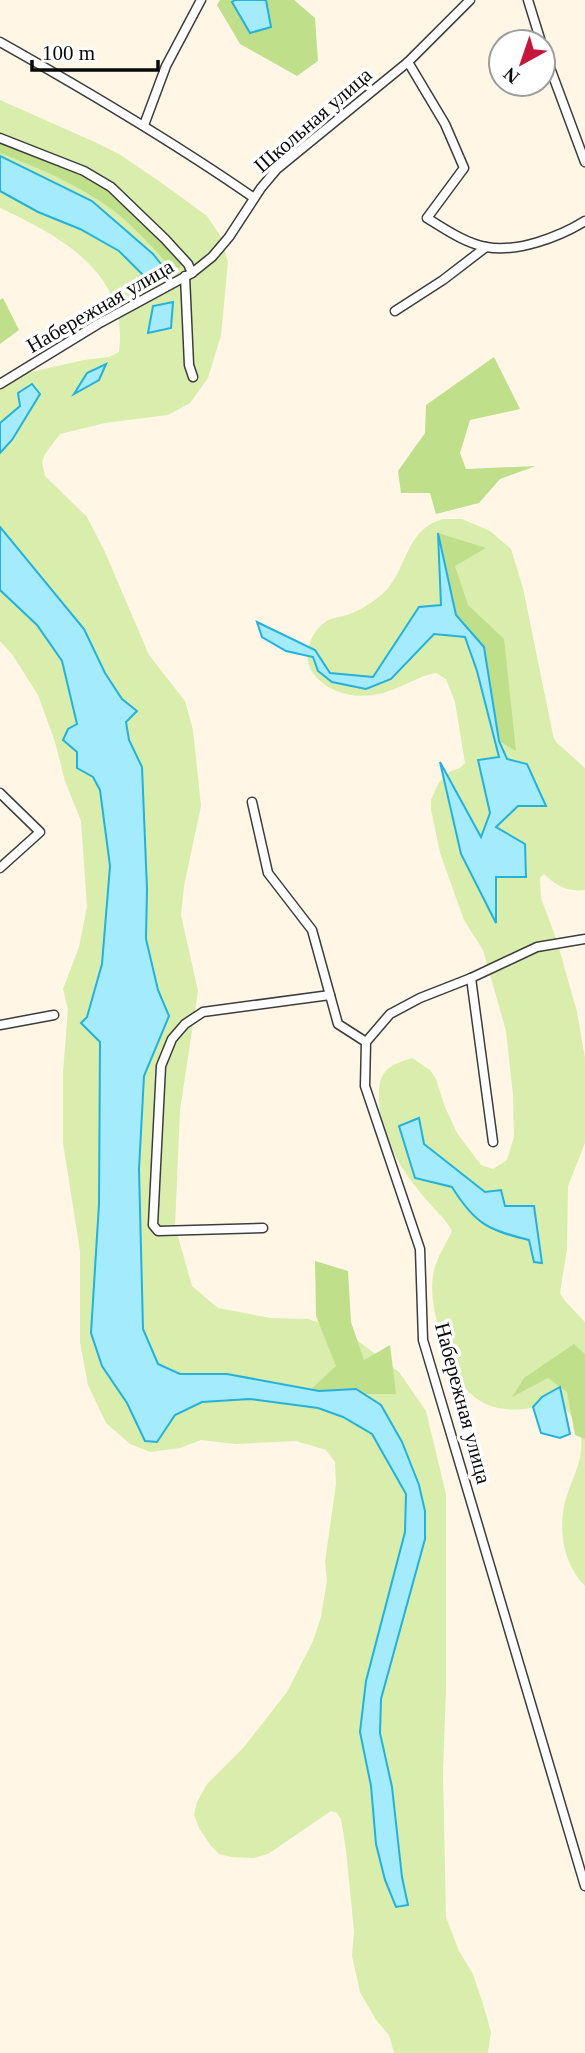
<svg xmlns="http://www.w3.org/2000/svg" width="585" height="2053" viewBox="0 0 585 2053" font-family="Georgia,serif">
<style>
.green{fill:#d9edac}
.forest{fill:#bfdf8a}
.water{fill:#a4ebfd;stroke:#24b1db;stroke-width:2}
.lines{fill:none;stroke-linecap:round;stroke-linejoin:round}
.minor-casing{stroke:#3d3d3d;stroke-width:11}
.minor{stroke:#fff;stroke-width:8}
.labels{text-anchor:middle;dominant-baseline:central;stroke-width:7;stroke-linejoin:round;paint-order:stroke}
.street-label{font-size:21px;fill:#0a0a0a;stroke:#fff}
</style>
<rect width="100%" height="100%" fill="#fff6e6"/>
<g class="green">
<path d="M0,100L97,143L119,154L159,181L207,216L220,235L228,262L221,335L208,378L190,403L168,415L105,423L60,434L45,454L42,462L45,476L87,517L105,552L149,655L185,701L193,730L201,806L184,886L181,915L198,991L180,1110L175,1226L192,1286L218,1308L270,1318L308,1319L345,1331L399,1372L426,1411L446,1494V1690L443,1772L446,1917L459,1951L473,1974L482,2001L491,2032L488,2053H394L389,2035L376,2020L360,1992L352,1956L354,1931L346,1850L341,1819L337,1813L331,1811L268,1854L254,1858L231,1857L219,1854L211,1846L199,1828L194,1815L197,1802L207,1784L244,1747L287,1692L313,1641L321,1617L327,1580L325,1562L336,1484L335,1462L326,1450L296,1441L236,1444L201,1440L180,1448L150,1452L130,1444L106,1423L88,1385L80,1342V1251L63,1143V1073L68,1009L63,989L79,947L87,907L81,821L65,781L55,742L38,695L12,654L0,641V379L84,360L109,357L119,352C129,272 61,237 0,208Z"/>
<path d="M444,519H462L490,531L511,549L523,588L553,735L556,742L585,768V890C566,892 557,886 544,874L540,878L541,898L557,941L577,1012L585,1058V1143L568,1186L567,1249L560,1293L565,1301L585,1322V1586C562,1563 557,1526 567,1495C573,1477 584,1457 581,1437C579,1423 567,1410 558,1401C491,1424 457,1400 440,1334C435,1313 429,1292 434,1271C437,1257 446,1244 452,1231C446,1219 433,1208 424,1197C401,1170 380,1136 379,1100C378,1071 387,1066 412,1058L430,1070L436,1079L445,1107L457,1133L481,1165L493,1169L507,1160L514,1137L513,1095L506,1031L483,950L464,920L440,853L431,809V800L439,782L451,771L460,768L465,763L455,702L446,679L436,673C422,675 410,683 397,688C370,700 338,699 317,678C301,663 307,635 325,622C332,617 342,617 350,614C363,609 380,598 389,587C408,563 408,527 444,519Z"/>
</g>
<g class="forest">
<polygon points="220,0 294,0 315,18 318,61 297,76 240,44 217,5"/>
<path d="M0,142C33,155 70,166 100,185C132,206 158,236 182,265L175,272C155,250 136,228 113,210C79,185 39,168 0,153Z"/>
<polygon points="3,298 19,330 0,344 0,300"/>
<polygon points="494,357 520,409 470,420 460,453 466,469 536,466 500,479 479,503 436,514 430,493 401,493 398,471 425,433 426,405"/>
<polygon points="438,533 486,548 455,566 468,605 504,639 516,751 499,741 484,647 456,615"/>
<polygon points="315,1261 348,1271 351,1322 364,1360 390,1345 396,1394 306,1394 336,1366 316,1316"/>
<polygon points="574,1344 585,1354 585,1439 575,1435 567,1392 548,1378 512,1397 524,1378"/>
</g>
<g class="water">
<polygon points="235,0 266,0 271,27 250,33 232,2"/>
<polygon points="0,156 92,201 153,254 169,274 149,281 119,251 80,229 38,212 0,191"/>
<polygon points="173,302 171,328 148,333 153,306"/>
<polygon points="106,364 99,380 74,394 87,373"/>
<polygon points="32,384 40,394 12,440 0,453 0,423 20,406 18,393"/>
<polygon points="0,527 84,629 105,673 122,699 137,711 126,722 129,740 142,767 147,889 146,939 158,990 169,1016 144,1076 139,1169 143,1329 158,1364 180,1374 227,1374 319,1391 356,1389 381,1405 402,1442 419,1485 425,1511 425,1539 381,1699 380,1733 392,1787 402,1877 408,1905 396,1907 385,1880 376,1844 371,1786 360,1732 366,1681 405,1532 406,1494 372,1434 343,1417 318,1408 250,1399 202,1402 175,1415 157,1442 145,1441 127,1403 102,1366 91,1333 99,1204 100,1042 81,1023 87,1017 102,964 110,866 100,790 93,777 77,768 77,752 63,740 68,729 77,724 62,661 37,625 0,590"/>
<polygon points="438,533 456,615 484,647 499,741 507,759 527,764 546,806 518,806 496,827 525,844 526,877 496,877 496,923 461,854 440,762 481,837 490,813 478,760 499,757 477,671 465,637 434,634 391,679 366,689 332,682 318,671 313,657 286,651 262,637 257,622 315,650 330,673 373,677 419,607 441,605"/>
<path d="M419,1118L424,1144L485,1192L501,1190L505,1206H534L542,1263L534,1262L529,1240C488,1230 475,1224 452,1187L415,1178L399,1126Z"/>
<polygon points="560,1387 570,1434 560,1438 541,1433 533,1407 542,1397"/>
</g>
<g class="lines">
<g class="minor-casing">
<g id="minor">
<polyline points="528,0 541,42"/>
<path d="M0,42C87,91 172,141 254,198"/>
<polyline points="543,49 585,162"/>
<path d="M408,62L445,124L464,168L427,218C445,229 465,243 486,247C517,253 559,237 585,221"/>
<polyline points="144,125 166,66 201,0"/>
<polyline points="0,138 84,171 111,187 165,239 188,264 192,273"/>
<polyline points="185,276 189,365 193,377"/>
<polyline points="395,311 443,280 486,247"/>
<polyline points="0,384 98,324 192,273 212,257 229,237 261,188 277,169 408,62 470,0"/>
<polyline points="0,793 40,832 0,868"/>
<polyline points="252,802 268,873 312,930 338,1024 366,1042"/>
<polyline points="585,939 537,947 471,978 420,998 390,1014 366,1042 365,1086 420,1249 423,1340 585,1886"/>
<polyline points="471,978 493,1142"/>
<polyline points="0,1025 54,1015"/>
<polyline points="263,1228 158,1231 153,1225 161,1066 172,1039 185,1024 203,1012 330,995"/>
</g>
</g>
<use href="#minor" class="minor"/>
</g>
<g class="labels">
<g class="street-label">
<text transform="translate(313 120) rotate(-41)">Школьная улица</text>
<text transform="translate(100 306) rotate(-30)">Набережная улица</text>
<text transform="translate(463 1403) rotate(75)">Набережная улица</text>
</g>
</g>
<g transform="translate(522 63) rotate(220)"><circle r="33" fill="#ffffff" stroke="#9d9d9d" stroke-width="2"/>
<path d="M0-5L12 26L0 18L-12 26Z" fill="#c6153b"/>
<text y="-10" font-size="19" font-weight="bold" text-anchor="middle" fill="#0a0a0a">N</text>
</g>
<path d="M32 60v10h126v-10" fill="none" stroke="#0a0a0a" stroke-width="3.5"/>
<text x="42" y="60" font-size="21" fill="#0a0a0a" stroke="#ffffff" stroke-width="5" paint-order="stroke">100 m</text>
</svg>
